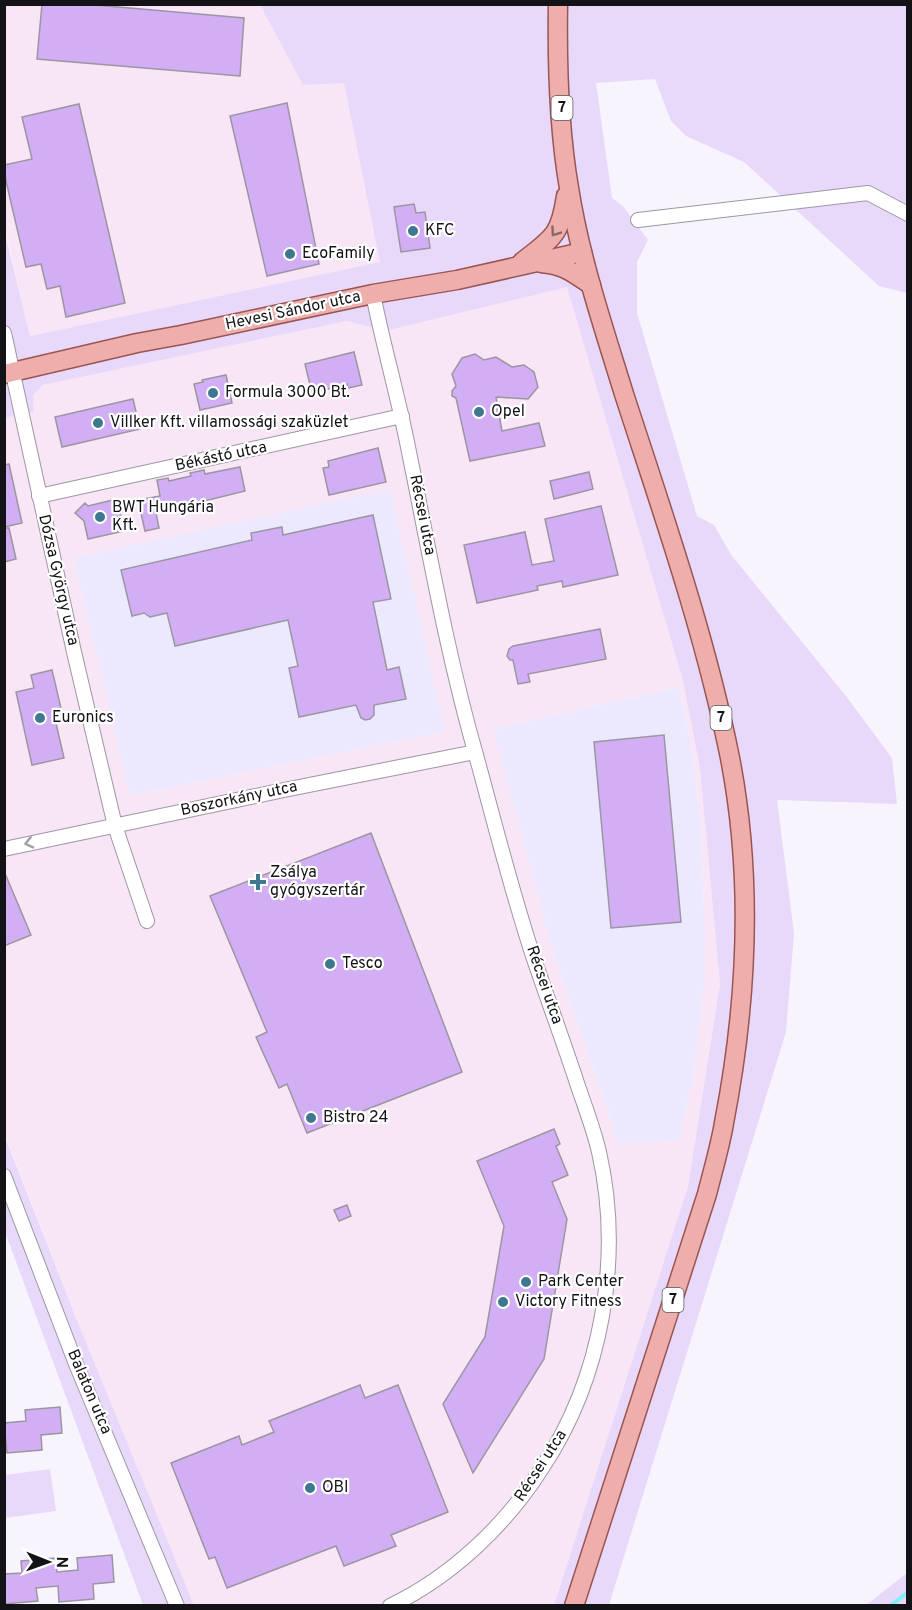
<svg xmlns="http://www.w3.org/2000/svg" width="912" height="1610" viewBox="0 0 912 1610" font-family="Overpass,sans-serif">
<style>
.commercial{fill:#f8e5f6;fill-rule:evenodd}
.industrial{fill:#ece9ff}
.green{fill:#e8d9fa}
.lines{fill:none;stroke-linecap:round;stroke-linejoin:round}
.stream{stroke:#80f0f9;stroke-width:4}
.building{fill:#d2aff5;stroke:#9b96a1;stroke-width:1.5}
.minor-casing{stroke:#9c97a2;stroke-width:16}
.major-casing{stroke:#9a5553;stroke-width:21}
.minor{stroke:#fff;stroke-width:14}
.major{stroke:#eeafac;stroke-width:18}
.oneway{stroke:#8b6868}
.oneway2{stroke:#a1a0a2}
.poi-dot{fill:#3d7790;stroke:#fff;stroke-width:2}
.labels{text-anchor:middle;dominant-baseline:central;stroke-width:4.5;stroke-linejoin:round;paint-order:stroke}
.shield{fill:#fff;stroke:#5a595c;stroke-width:1.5}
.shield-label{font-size:15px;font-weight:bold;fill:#131216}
.poi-label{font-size:16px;fill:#131216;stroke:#fff;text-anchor:start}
.street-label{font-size:16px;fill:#131216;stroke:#fff}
</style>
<rect width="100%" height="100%" fill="#f8f4fe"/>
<g class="commercial">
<polygon points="4,5 260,5 303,85 344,82 381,262 30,336 5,229"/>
<path d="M567,286L683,681L700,769L720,984L688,1186L554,1605H194L76,1318L5,1134V418L34,412L33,395L43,385L347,321L385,331ZM74,558L444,731L131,796ZM680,687L694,763L701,827L705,941L704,987L693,1079L679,1140L618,1143L612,1122L555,958L494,729Z"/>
</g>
<g class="industrial">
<polygon points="390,489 445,731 130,796 74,558"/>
<polygon points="680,687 694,763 701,827 705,941 704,987 693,1079 679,1140 618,1144 612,1122 555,958 493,729"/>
</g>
<g class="green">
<polygon points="260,5 907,5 907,293 879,286 744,162 686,136 671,121 655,79 596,83 612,198 623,206 648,240 637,262 637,313 697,516 714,525 732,556 846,696 892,758 897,804 777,800 794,933 786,1032 609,1605 554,1605 688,1186 720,984 700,769 683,681 567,287 385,331 347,321 43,385 33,395 34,412 5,418 4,229 30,336 380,262 344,83 303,85"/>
<polygon points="4,1134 76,1318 194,1605 143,1605 5,1232"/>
<polygon points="50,1469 56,1511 5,1518 5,1475"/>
<polygon points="907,1573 907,1605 866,1605"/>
</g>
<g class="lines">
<polyline class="stream" points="890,1606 908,1592"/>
</g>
<g class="building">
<polygon points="42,4 84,4 244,18 240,76 37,59"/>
<polygon points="287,103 319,264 267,276 230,116"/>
<polygon points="79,104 125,303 66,317 60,286 47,289 41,264 26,267 6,181 4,165 32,159 22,117"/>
<polygon points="414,204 416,213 425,212 430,248 401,252 394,207"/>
<polygon points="354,352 362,385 348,388 347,384 312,393 305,364"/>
<polygon points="475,354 484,360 496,357 512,367 524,365 534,372 538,387 528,399 496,397 502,431 539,423 545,446 470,461 456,398 452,396 452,391 456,386 452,374 462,358"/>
<polygon points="226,375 232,403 200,410 194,384 203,382 202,380"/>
<polygon points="133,399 140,429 62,447 55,417"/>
<polygon points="378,448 386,482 329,495 323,468 329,467 328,461"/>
<polygon points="9,464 22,523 4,527 4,465"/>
<polygon points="240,467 245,491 156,513 159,528 145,531 138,500 160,496 157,480 168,478 169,481 191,476 190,473 204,470 205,474"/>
<polygon points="589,472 593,489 554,499 550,481"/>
<polygon points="117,499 124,531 88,539 84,521 75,513 85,503 88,506"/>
<polygon points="601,506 618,575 563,587 562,581 537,586 538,590 477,603 464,545 525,532 532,565 554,561 545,519"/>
<polygon points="373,515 391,599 373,602 387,670 399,667 406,699 374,705 374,715 370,719 365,720 361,718 356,705 299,717 289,668 298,666 288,620 175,646 167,613 150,617 144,613 132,616 121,570 252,540 251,533 282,527 283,535"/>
<polygon points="4,528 9,528 16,559 4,562"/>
<polygon points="600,629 606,659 528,674 530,682 518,684 513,660 510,660 507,656 509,649 513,646"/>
<polygon points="52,670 63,717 55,719 64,758 32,765 16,692 34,688 31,675"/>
<polygon points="664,735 681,922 611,928 594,742"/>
<polygon points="371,833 462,1072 307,1133 287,1084 279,1088 256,1037 267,1032 210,896"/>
<polygon points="4,871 31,935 4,946"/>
<polygon points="554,1129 560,1144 556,1146 568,1175 552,1182 567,1219 544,1359 473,1473 443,1404 485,1337 504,1226 477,1161"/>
<polygon points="347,1205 351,1216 339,1221 334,1210"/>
<polygon points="360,1385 365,1398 398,1385 448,1512 391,1535 396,1546 344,1566 336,1546 227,1588 215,1557 209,1559 171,1463 239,1436 242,1445 274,1432 269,1421"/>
<polygon points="60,1407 62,1433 41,1435 42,1450 7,1453 4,1423 26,1421 25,1410"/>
<polygon points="112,1555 114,1582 93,1584 94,1599 59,1602 58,1586 36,1588 38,1601 4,1604 4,1574 22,1573 21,1561 55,1558 57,1572 78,1570 77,1558"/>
</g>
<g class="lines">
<g class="minor-casing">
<g id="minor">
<polyline points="638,220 868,193 908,214"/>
<path d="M373,294C383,345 398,396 408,447C429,550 447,654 476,755C495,824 512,894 535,962C548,1000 562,1038 575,1077C583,1102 593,1126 599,1152C623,1258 602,1378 542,1468C506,1525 451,1577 390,1606"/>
<polyline points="4,333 74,652 115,826 147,921"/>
<polyline points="39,496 402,416"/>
<polyline points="4,849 284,790 475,752"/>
<polyline points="4,1176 76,1364 177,1606"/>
</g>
</g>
<g class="major-casing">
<g id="major">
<path d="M558,4C557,63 559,130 569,188C580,258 603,326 624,394C663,514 705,634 730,758C753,877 747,1004 724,1123C720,1147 713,1170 707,1194L574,1606"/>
<path d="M522,262C552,238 560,237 566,196"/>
<path d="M541,263C564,265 572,272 591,285"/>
<polyline points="4,374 137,343 181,335 373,294 457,280 582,252"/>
</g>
</g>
<use href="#minor" class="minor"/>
<use href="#major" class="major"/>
</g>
<defs><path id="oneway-chevron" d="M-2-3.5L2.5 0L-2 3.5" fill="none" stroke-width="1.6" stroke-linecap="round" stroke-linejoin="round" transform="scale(1.5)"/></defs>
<use class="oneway" href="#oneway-chevron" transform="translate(555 232) rotate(125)"/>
<use class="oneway2" href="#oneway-chevron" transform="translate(29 843) rotate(167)"/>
<g class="poi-dot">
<circle cx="413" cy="231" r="6"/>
<circle cx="290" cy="254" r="6"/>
<circle cx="213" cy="393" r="6"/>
<circle cx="479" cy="412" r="6"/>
<circle cx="98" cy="423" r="6"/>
<circle cx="100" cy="517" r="6"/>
<circle cx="40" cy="718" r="6"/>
<path d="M255 873h6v6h6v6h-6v6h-6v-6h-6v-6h6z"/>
<circle cx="330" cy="964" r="6"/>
<circle cx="311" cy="1118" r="6"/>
<circle cx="526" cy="1282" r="6"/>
<circle cx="503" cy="1302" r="6"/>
<circle cx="310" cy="1488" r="6"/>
</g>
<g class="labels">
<g class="shield">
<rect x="551.5" y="96" width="21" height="24" rx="4.5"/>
<rect x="710.5" y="706" width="21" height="24" rx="4.5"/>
<rect x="662.5" y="1288" width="21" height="24" rx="4.5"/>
</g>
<g class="shield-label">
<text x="562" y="108">7</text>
<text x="721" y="718">7</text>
<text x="673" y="1300">7</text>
</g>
<g class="poi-label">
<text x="425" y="231">KFC</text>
<text x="302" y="254">EcoFamily</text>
<text x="225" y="393">Formula 3000 Bt.</text>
<text x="491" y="412">Opel</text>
<text x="110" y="423">Villker Kft. villamossági szaküzlet</text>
<text x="112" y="508">BWT Hungária<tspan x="112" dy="18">Kft.</tspan></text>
<text x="52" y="718">Euronics</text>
<text x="270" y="873">Zsálya<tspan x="270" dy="18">gyógyszertár</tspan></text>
<text x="342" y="964">Tesco</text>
<text x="323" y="1118">Bistro 24</text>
<text x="538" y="1282">Park Center</text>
<text x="515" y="1302">Victory Fitness</text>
<text x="322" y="1488">OBI</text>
</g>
<g class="street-label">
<text transform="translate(293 311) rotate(-12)">Hevesi Sándor utca</text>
<text transform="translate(221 457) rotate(-12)">Békástó utca</text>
<text transform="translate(422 515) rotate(79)">Récsei utca</text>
<text transform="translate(58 580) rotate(77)">Dózsa György utca</text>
<text transform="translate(239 799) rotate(-12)">Boszorkány utca</text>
<text transform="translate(544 985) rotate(71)">Récsei utca</text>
<text transform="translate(89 1392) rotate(67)">Balaton utca</text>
<text transform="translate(541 1466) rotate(-57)">Récsei utca</text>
</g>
</g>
<rect width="912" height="1610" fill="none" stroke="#131216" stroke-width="12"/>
<g transform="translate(48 1562) rotate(91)" stroke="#ffffff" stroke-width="4.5" paint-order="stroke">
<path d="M0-4.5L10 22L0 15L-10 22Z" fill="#131216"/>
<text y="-9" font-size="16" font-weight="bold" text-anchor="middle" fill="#131216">N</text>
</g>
</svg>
